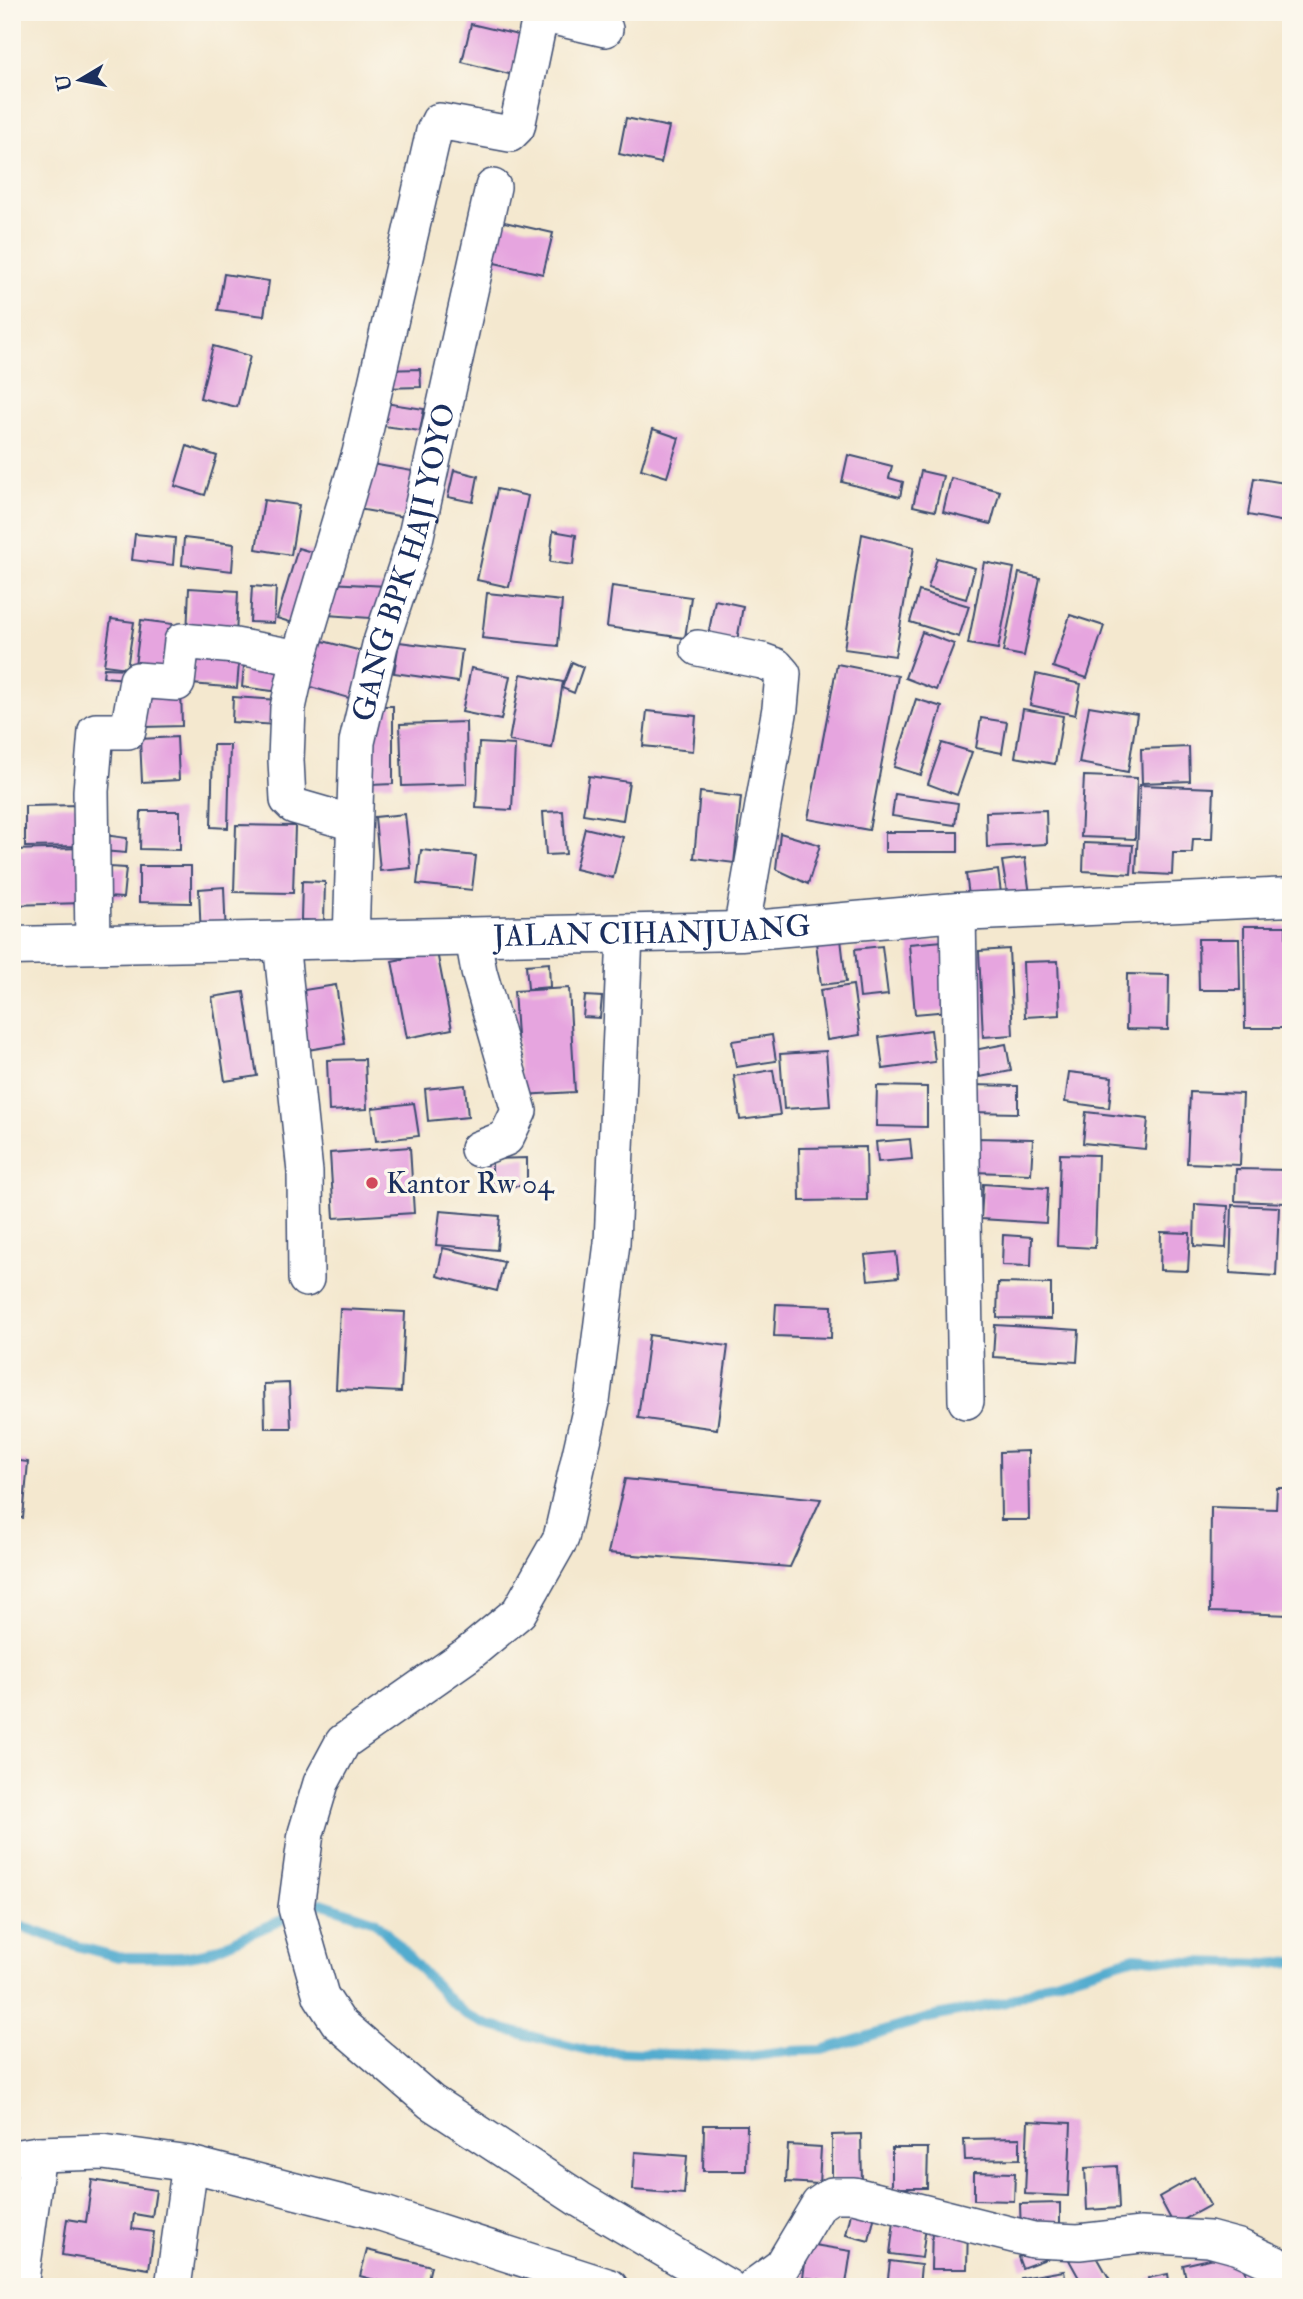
<svg xmlns="http://www.w3.org/2000/svg" width="1303" height="2299" viewBox="0 0 1303 2299" font-family="'IM FELL Double Pica',serif">
<style>
.lines{fill:none;stroke-linecap:round;stroke-linejoin:round}
.stream{stroke:#52accf;stroke-width:10}
.building{fill:#e6a5df}
.street-casing{stroke:#3c4b6f;stroke-width:38}
.secondary-casing{stroke:#3c4b6f;stroke-width:41}
.street{stroke:#fff;stroke-width:35}
.secondary{stroke:#fff;stroke-width:38}
.poi-dot{fill:#d1495b;stroke:#fbf7ec;stroke-width:2.5}
.labels{text-anchor:middle;dominant-baseline:central;stroke-width:7;stroke-linejoin:round;paint-order:stroke}
.street-label{font-size:30px;fill:#1b2f5e;stroke:#fbf7ec}
.poi-label{font-size:30px;fill:#1b2f5e;stroke:#fbf7ec;text-anchor:start}
</style>
<rect width="100%" height="100%" fill="#fbf7ec"/>
<filter id="ink" filterUnits="userSpaceOnUse"><feTurbulence type="fractalNoise" baseFrequency=".0143" numOctaves="2"/><feDisplacementMap in="SourceGraphic" scale="14" xChannelSelector="R" yChannelSelector="G"/><feConvolveMatrix kernelMatrix="1 2 1 2 8 2 1 2 1" color-interpolation-filters="sRGB"/></filter>
<filter id="wash" filterUnits="userSpaceOnUse"><feTurbulence type="fractalNoise" baseFrequency=".00686" numOctaves="4" result="noise"/><feDisplacementMap in="SourceGraphic" scale="28" xChannelSelector="R" yChannelSelector="G"/><feGaussianBlur stdDeviation="1.57" result="paint"/><feColorMatrix in="noise" values="0 0 0 0 0 0 0 0 0 0 0 0 0 0 0 0 0 1.4 0 .05"/><feComposite in="paint" operator="in"/></filter>
<g filter="url(#wash)">
<rect width="100%" height="100%" fill="#f4e8cf"/>
<g class="lines">
<polyline class="stream" points="12,1923 77,1946 118,1957 183,1957 206,1953 321,1903 375,1921 451,2002 468,2016 488,2025 588,2051 746,2057 793,2051 822,2050 928,2018 1006,2002 1051,1982 1135,1957 1189,1962 1268,1964 1291,1962"/>
</g>
<g id="blocks">
<g class="building">
<polygon points="471,24 522,36 513,75 462,62"/>
<polygon points="626,118 669,127 661,163 619,154"/>
<polygon points="500,221 553,233 543,274 490,262"/>
<polygon points="224,274 269,281 264,316 218,310"/>
<polygon points="213,346 250,356 237,407 200,398"/>
<polygon points="420,369 421,387 382,388 381,370"/>
<polygon points="372,401 424,409 420,431 369,424"/>
<polygon points="653,429 679,438 667,477 641,469"/>
<polygon points="187,446 217,456 205,495 175,486"/>
<polygon points="848,455 892,466 889,478 903,482 900,497 842,482"/>
<polygon points="366,463 418,472 410,518 358,509"/>
<polygon points="454,470 478,476 473,502 448,497"/>
<polygon points="921,471 943,476 935,511 913,506"/>
<polygon points="951,478 1000,491 991,524 943,512"/>
<polygon points="1254,478 1291,484 1285,522 1248,515"/>
<polygon points="497,489 528,496 509,587 477,580"/>
<polygon points="264,500 299,505 291,555 256,549"/>
<polygon points="553,531 576,535 573,565 550,562"/>
<polygon points="135,534 175,538 173,565 132,560"/>
<polygon points="862,534 914,547 895,656 844,649"/>
<polygon points="184,538 234,544 232,571 182,565"/>
<polygon points="298,548 315,553 293,623 277,618"/>
<polygon points="937,558 975,568 966,599 928,588"/>
<polygon points="984,562 1014,568 998,649 968,644"/>
<polygon points="1019,573 1040,578 1024,656 1003,652"/>
<polygon points="329,583 387,586 385,619 327,615"/>
<polygon points="252,586 276,588 274,623 250,622"/>
<polygon points="612,586 691,597 685,638 607,627"/>
<polygon points="189,588 238,591 236,638 187,636"/>
<polygon points="919,591 969,606 959,637 910,622"/>
<polygon points="487,593 562,601 558,646 482,638"/>
<polygon points="715,600 743,606 736,647 707,641"/>
<polygon points="1070,615 1104,626 1087,678 1053,667"/>
<polygon points="111,619 134,622 127,668 104,665"/>
<polygon points="141,620 173,624 166,677 134,673"/>
<polygon points="922,632 954,644 936,690 905,678"/>
<polygon points="319,640 369,653 356,700 307,686"/>
<polygon points="399,642 462,650 458,682 394,673"/>
<polygon points="194,648 240,651 237,688 192,684"/>
<polygon points="245,655 283,659 280,692 242,687"/>
<polygon points="572,662 583,667 574,693 562,688"/>
<polygon points="837,664 898,676 869,830 808,819"/>
<polygon points="104,668 128,669 128,679 103,677"/>
<polygon points="471,668 510,676 501,720 462,712"/>
<polygon points="521,674 563,682 552,748 509,741"/>
<polygon points="1036,674 1081,684 1075,715 1030,705"/>
<polygon points="181,687 182,726 144,727 143,689"/>
<polygon points="233,697 278,700 277,725 232,722"/>
<polygon points="916,699 942,707 921,775 894,767"/>
<polygon points="370,706 393,706 393,784 370,785"/>
<polygon points="1089,706 1137,714 1128,772 1079,763"/>
<polygon points="1023,709 1063,716 1055,764 1015,757"/>
<polygon points="647,711 696,716 693,751 643,746"/>
<polygon points="981,718 1007,722 1002,753 976,748"/>
<polygon points="466,722 467,784 402,786 400,724"/>
<polygon points="177,737 179,780 142,782 140,739"/>
<polygon points="479,743 515,745 512,810 476,808"/>
<polygon points="942,743 972,752 957,795 928,784"/>
<polygon points="213,745 230,745 228,828 211,827"/>
<polygon points="1189,747 1190,781 1142,783 1141,749"/>
<polygon points="589,776 629,782 623,820 583,814"/>
<polygon points="1084,776 1137,778 1135,839 1081,837"/>
<polygon points="1140,785 1214,788 1212,839 1193,839 1192,853 1173,853 1172,875 1136,873"/>
<polygon points="700,792 741,797 734,863 694,858"/>
<polygon points="895,794 958,803 955,825 892,816"/>
<polygon points="81,805 82,846 25,847 25,806"/>
<polygon points="1046,810 1047,844 987,847 986,812"/>
<polygon points="141,811 180,811 180,850 140,849"/>
<polygon points="563,811 566,854 546,855 543,812"/>
<polygon points="405,814 411,868 380,871 375,817"/>
<polygon points="236,825 295,826 293,893 234,892"/>
<polygon points="585,828 623,837 613,878 575,869"/>
<rect x="885" y="832" width="73" height="20"/>
<polygon points="780,833 820,845 808,884 776,869"/>
<polygon points="104,835 127,838 126,853 102,851"/>
<polygon points="1084,843 1133,845 1131,874 1083,871"/>
<polygon points="82,848 83,903 12,905 12,850"/>
<polygon points="421,850 476,856 472,890 417,884"/>
<polygon points="1025,858 1030,895 1008,898 1002,861"/>
<polygon points="139,866 191,866 191,903 139,902"/>
<polygon points="109,867 126,868 123,898 107,897"/>
<polygon points="998,870 1001,893 969,896 966,874"/>
<polygon points="302,881 325,882 324,921 301,920"/>
<polygon points="224,887 226,938 201,939 199,889"/>
<polygon points="1244,926 1286,926 1286,971 1291,971 1291,1028 1245,1028"/>
<polygon points="841,939 846,982 821,985 816,942"/>
<polygon points="1198,939 1239,939 1240,990 1199,990"/>
<polygon points="943,941 949,1011 915,1014 909,944"/>
<polygon points="882,946 888,995 860,998 855,949"/>
<polygon points="1009,949 1013,1035 983,1037 979,951"/>
<polygon points="437,952 452,1029 407,1038 392,961"/>
<polygon points="1058,961 1060,1015 1025,1017 1023,962"/>
<polygon points="549,963 550,987 528,989 526,965"/>
<polygon points="1127,974 1169,975 1168,1030 1126,1029"/>
<polygon points="336,985 345,1044 307,1050 298,991"/>
<polygon points="853,985 860,1035 827,1040 820,990"/>
<polygon points="569,988 575,1092 521,1095 514,991"/>
<polygon points="244,992 257,1076 225,1081 212,997"/>
<polygon points="585,996 602,997 600,1018 583,1017"/>
<polygon points="931,1030 935,1062 883,1069 879,1037"/>
<polygon points="772,1035 776,1061 736,1067 732,1041"/>
<polygon points="1006,1044 1011,1071 980,1077 974,1050"/>
<polygon points="826,1051 830,1106 784,1109 780,1054"/>
<polygon points="365,1059 367,1109 329,1111 327,1060"/>
<polygon points="773,1070 780,1115 740,1120 734,1076"/>
<polygon points="1069,1072 1112,1077 1109,1108 1065,1102"/>
<polygon points="465,1085 468,1117 428,1121 425,1089"/>
<polygon points="970,1085 1018,1086 1018,1113 970,1112"/>
<polygon points="877,1086 927,1087 927,1127 876,1126"/>
<polygon points="1190,1092 1243,1094 1240,1165 1187,1163"/>
<polygon points="414,1103 419,1136 376,1141 372,1108"/>
<polygon points="1086,1112 1148,1119 1145,1149 1083,1143"/>
<polygon points="974,1138 1033,1139 1031,1174 973,1172"/>
<polygon points="910,1139 912,1159 878,1162 876,1142"/>
<polygon points="410,1147 414,1213 334,1218 330,1153"/>
<polygon points="866,1147 867,1200 800,1201 799,1148"/>
<polygon points="1060,1154 1098,1155 1095,1248 1057,1246"/>
<polygon points="527,1158 527,1186 492,1186 492,1159"/>
<polygon points="1236,1169 1289,1170 1287,1203 1235,1201"/>
<polygon points="983,1184 1048,1188 1046,1223 981,1219"/>
<polygon points="1195,1204 1228,1206 1226,1248 1194,1246"/>
<polygon points="1232,1205 1279,1207 1276,1276 1230,1273"/>
<polygon points="440,1211 500,1216 497,1250 436,1245"/>
<polygon points="1161,1232 1190,1233 1188,1271 1160,1270"/>
<polygon points="1003,1235 1032,1237 1031,1266 1002,1265"/>
<polygon points="443,1248 504,1262 497,1291 437,1276"/>
<polygon points="896,1252 899,1277 868,1280 865,1255"/>
<polygon points="998,1283 1051,1284 1051,1319 997,1318"/>
<polygon points="776,1304 832,1306 831,1338 774,1336"/>
<polygon points="340,1309 405,1312 401,1392 336,1389"/>
<polygon points="995,1325 1079,1330 1077,1362 993,1357"/>
<polygon points="649,1335 728,1346 717,1429 638,1418"/>
<polygon points="289,1383 291,1428 265,1428 264,1384"/>
<polygon points="1028,1451 1029,1520 1001,1520 1000,1452"/>
<polygon points="12,1460 28,1462 23,1518 12,1517"/>
<polygon points="625,1479 821,1499 790,1567 608,1553"/>
<polygon points="1277,1488 1291,1488 1291,1615 1210,1612 1211,1507 1276,1509"/>
<polygon points="1028,2121 1071,2123 1068,2196 1025,2194"/>
<polygon points="704,2125 747,2125 746,2171 703,2171"/>
<polygon points="861,2134 862,2183 832,2183 832,2135"/>
<polygon points="1020,2138 1020,2159 965,2160 964,2139"/>
<polygon points="788,2145 821,2147 819,2184 786,2182"/>
<polygon points="892,2148 928,2148 927,2188 892,2188"/>
<polygon points="635,2152 687,2156 684,2194 633,2190"/>
<polygon points="1117,2166 1119,2208 1087,2210 1085,2168"/>
<polygon points="974,2172 1015,2173 1014,2201 974,2200"/>
<polygon points="1194,2177 1210,2205 1174,2225 1159,2197"/>
<polygon points="92,2180 156,2190 152,2217 134,2214 132,2229 154,2232 149,2269 62,2255 67,2219 86,2222"/>
<polygon points="854,2200 877,2206 869,2241 846,2235"/>
<polygon points="1060,2203 1060,2232 1021,2233 1020,2204"/>
<polygon points="895,2213 927,2217 922,2258 890,2254"/>
<polygon points="932,2225 968,2226 967,2269 931,2269"/>
<polygon points="808,2244 851,2251 846,2284 803,2277"/>
<polygon points="1048,2246 1052,2257 1022,2268 1018,2257"/>
<polygon points="1092,2248 1114,2287 1084,2287 1069,2260"/>
<polygon points="367,2250 431,2266 426,2287 401,2287 360,2276"/>
<polygon points="1241,2252 1249,2285 1188,2287 1183,2265"/>
<polygon points="890,2261 921,2265 919,2287 887,2287"/>
<polygon points="1064,2271 1067,2287 1023,2287 1021,2278"/>
<polygon points="1168,2274 1170,2287 1149,2287 1148,2278"/>
</g>
</g>
</g>
<g filter="url(#ink)">
<use href="#blocks" fill-opacity="0" stroke="#3c4b6f" stroke-width="2"/>
<g class="lines">
<g class="street-casing">
<g id="street">
<polyline points="698,648 762,661 776,666 783,674 780,708 741,931"/>
<polyline points="353,823 294,806 288,800 286,760 288,708 299,658 360,453 434,131 439,121 510,134 517,127 539,22 545,15 605,29"/>
<polyline points="958,912 966,1401"/>
<polyline points="625,935 612,1243 592,1402 561,1538 519,1612 467,1655 343,1742 321,1783 306,1833 296,1908 321,1996 338,2022 431,2102 579,2199 728,2287"/>
<polyline points="473,938 479,972 519,1111 506,1138 478,1149"/>
<path id="s1" d="M351,941L357,742L380,645L415,540L493,187"/>
<polyline points="281,942 305,1172 306,1279"/>
<polyline points="93,945 91,791 96,731 128,731 137,680 177,683 182,641 235,646 299,658"/>
<polyline points="12,2158 38,2154 103,2152 190,2164 381,2213 610,2287"/>
<polyline points="20,2287 38,2154"/>
<polyline points="173,2287 190,2164"/>
<polyline points="753,2287 782,2266 819,2204 832,2195 854,2195 1033,2240 1079,2242 1141,2235 1209,2239 1239,2247 1291,2271"/>
</g>
</g>
<g class="secondary-casing">
<g id="secondary">
<path id="s2" d="M12,946L741,931L958,912L1291,897"/>
</g>
</g>
<use href="#street" class="street"/>
<use href="#secondary" class="secondary"/>
</g>
</g>
<circle class="poi-dot" cx="372" cy="1183" r="7"/>
<g class="labels">
<g class="street-label">
<text stroke="none"><textPath href="#s1" startOffset="385">GANG BPK HAJI YOYO</textPath></text>
<text stroke="none"><textPath href="#s2" startOffset="640">JALAN CIHANJUANG</textPath></text>
</g>
<g class="poi-label">
<text x="386" y="1183">Kantor Rw 04</text>
</g>
</g>
<rect width="1303" height="2299" fill="none" stroke="#fbf7ec" stroke-width="42"/>
<g transform="translate(80 80) rotate(260)" stroke="#fbf7ec" stroke-width="5" paint-order="stroke">
<path d="M0-5L12 26L0 18L-12 26Z" fill="#1b2f5e"/>
<text y="-10" font-size="19" font-weight="bold" text-anchor="middle" fill="#1b2f5e">U</text>
</g>
</svg>
